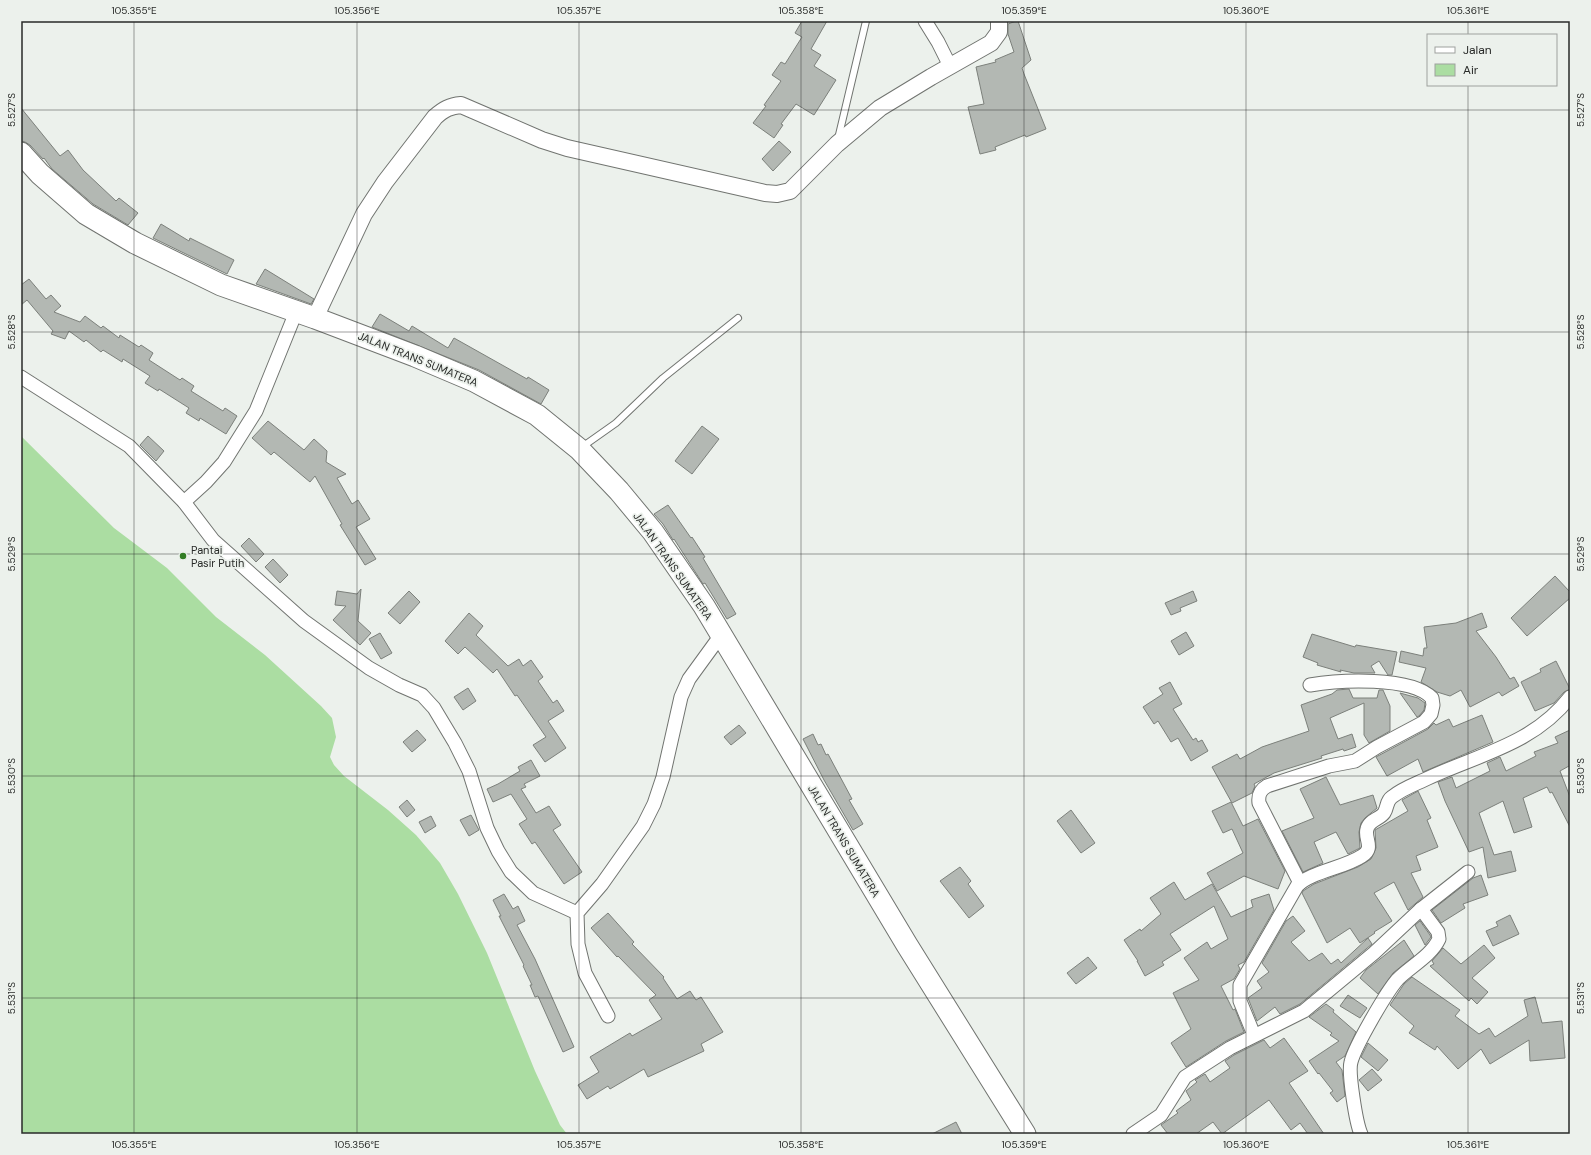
<svg xmlns="http://www.w3.org/2000/svg" width="1591" height="1155" viewBox="0 0 1591 1155" font-family="'DM Sans',sans-serif">
<style>
.water{fill:#abdda2}
.building{fill:#b3b8b3;stroke:#7c807b}
.lines{fill:none;stroke-linecap:round;stroke-linejoin:round}
.service-casing{stroke:#717470;stroke-width:8}
.minor-casing{stroke:#717470;stroke-width:15}
.tertiary-casing{stroke:#717470;stroke-width:18}
.trunk-casing{stroke:#717470;stroke-width:23}
.service{stroke:#fff;stroke-width:6}
.minor{stroke:#fff;stroke-width:13}
.tertiary{stroke:#fff;stroke-width:16}
.trunk{stroke:#fff;stroke-width:21}
.ticks{fill:none;stroke:#282a28;stroke-width:1;stroke-opacity:0.45}
.poi-dot{fill:#327d24;stroke:#ecf1ec;stroke-width:1.5}
.labels{text-anchor:middle;dominant-baseline:central;stroke-width:3.5;stroke-linejoin:round;paint-order:stroke}
.street-label{font-size:11px;fill:#282a28;stroke:#ecf1ec}
.poi-label{font-size:11px;fill:#282a28;stroke:#ecf1ec;text-anchor:start}
.neatline{fill:none;stroke:#282a28;stroke-width:1.5}
.ticks-label{font-size:10px;text-anchor:middle;fill:#282a28}
</style>
<rect width="100%" height="100%" fill="#ecf1ec"/>
<polygon class="water" points="21,436 114,528 167,568 216,617 265,655 321,706 332,718 336,737 330,757 334,765 344,776 388,810 416,835 440,863 458,894 487,953 535,1071 560,1125 567,1134 21,1134"/>
<g class="building">
<polygon points="802,21 827,21 811,49 821,55 814,66 836,80 814,115 796,104 781,124 783,125 774,138 753,123 766,106 764,105 781,81 772,75 781,62 785,64 802,37 795,33"/>
<polygon points="1016,21 1018,21 1031,60 1022,68 1024,74 1046,129 1026,137 1025,135 995,147 996,150 980,154 968,107 984,104 976,67 996,62 995,60 1014,52 1008,34 1008,24"/>
<polygon points="21,108 60,156 68,150 83,170 116,201 119,198 138,213 128,225 93,204 52,169 44,158 43,159 30,145 25,142 21,141"/>
<polygon points="779,141 791,152 773,171 762,159"/>
<polygon points="161,224 189,241 190,238 234,260 227,274 153,238"/>
<polygon points="265,269 314,299 311,304 256,284"/>
<polygon points="29,279 46,299 51,295 61,306 54,312 80,322 85,316 101,328 103,326 119,338 120,335 139,347 141,345 153,353 149,360 180,380 182,378 194,386 191,391 223,411 225,408 237,416 226,434 200,418 199,421 186,413 189,408 159,389 158,391 145,383 150,376 123,359 122,362 103,350 101,352 86,340 84,342 69,331 65,339 51,334 53,331 27,300 21,305 21,285"/>
<polygon points="380,314 409,331 412,326 448,348 454,338 527,379 528,377 549,390 541,404 479,370 372,327"/>
<polygon points="268,421 304,450 314,439 327,451 326,462 346,474 337,478 352,504 358,500 370,519 356,527 376,559 365,565 340,525 342,524 315,476 310,482 274,452 271,455 252,438"/>
<polygon points="702,426 719,439 692,474 675,461"/>
<polygon points="148,436 164,451 156,461 140,445"/>
<polygon points="668,505 691,538 692,537 705,557 703,558 736,614 727,619 705,583 703,584 674,539 673,540 663,524 654,514"/>
<polygon points="249,538 264,554 256,562 241,546"/>
<polygon points="273,559 288,575 280,583 265,567"/>
<polygon points="1555,576 1570,592 1570,598 1527,636 1511,618"/>
<polygon points="361,589 358,621 371,633 360,645 333,620 346,606 335,605 337,591 357,594"/>
<polygon points="409,591 420,602 400,624 388,613"/>
<polygon points="1193,591 1197,601 1180,608 1181,611 1171,615 1165,603"/>
<polygon points="469,613 483,626 476,635 508,666 519,659 523,666 531,660 543,677 538,681 553,703 557,700 564,711 548,721 566,748 545,762 533,745 546,737 517,695 515,696 497,669 493,673 465,647 458,654 445,641"/>
<polygon points="1482,613 1487,627 1476,631 1496,657 1510,679 1514,677 1519,686 1502,696 1499,692 1470,707 1461,690 1450,696 1437,692 1421,682 1426,668 1399,662 1401,651 1423,656 1424,648 1427,648 1424,627 1456,623"/>
<polygon points="1186,632 1194,646 1179,655 1171,641"/>
<polygon points="380,633 392,653 381,659 369,639"/>
<polygon points="1312,634 1355,647 1356,645 1397,652 1392,675 1388,675 1379,661 1371,666 1375,673 1354,673 1340,670 1341,672 1317,665 1318,663 1303,657"/>
<polygon points="1556,661 1570,689 1564,692 1554,703 1535,711 1521,682 1541,672 1540,669"/>
<polygon points="1170,682 1182,704 1173,709 1193,740 1196,738 1198,742 1202,740 1208,751 1191,761 1178,738 1171,742 1158,721 1154,724 1143,707 1163,694 1159,688"/>
<polygon points="468,688 476,701 463,710 454,697"/>
<polygon points="1349,689 1353,698 1377,698 1379,690 1383,690 1390,706 1390,731 1369,743 1364,735 1364,703 1330,718 1338,739 1352,734 1356,747 1344,751 1343,749 1321,756 1322,758 1274,773 1254,784 1255,786 1252,793 1232,803 1212,767 1237,754 1240,759 1262,747 1309,731 1301,705 1332,694 1337,690"/>
<polygon points="1400,693 1418,698 1425,703 1424,710 1419,716 1417,717"/>
<polygon points="1482,715 1493,742 1423,772 1418,759 1387,776 1376,757 1428,729 1434,723 1436,725 1449,719 1453,727"/>
<polygon points="739,725 746,733 731,745 724,737"/>
<polygon points="417,730 426,740 412,752 403,742"/>
<polygon points="1570,730 1570,767 1569,766 1560,771 1570,797 1570,827 1552,792 1550,793 1547,787 1523,798 1532,827 1514,833 1503,801 1479,813 1494,855 1511,851 1516,871 1488,878 1483,847 1469,852 1445,801 1438,782 1452,777 1456,788 1490,771 1487,763 1500,757 1506,771 1536,756 1534,752 1558,743 1555,737"/>
<polygon points="813,734 818,745 821,744 826,755 828,754 852,799 849,800 863,824 853,830 824,780 803,739"/>
<polygon points="531,760 540,776 524,784 526,787 521,789 536,813 549,806 561,825 553,830 582,872 564,884 535,842 532,844 519,824 527,819 511,794 493,802 487,789 498,784 520,771 518,767"/>
<polygon points="1326,777 1340,805 1373,795 1377,808 1365,818 1361,823 1359,832 1360,848 1348,854 1336,832 1314,842 1323,863 1303,872 1282,831 1314,818 1300,789"/>
<polygon points="1418,791 1431,818 1427,820 1438,847 1416,856 1421,870 1411,873 1423,897 1408,910 1394,882 1374,893 1392,921 1374,932 1375,933 1360,943 1350,928 1327,943 1302,893 1303,891 1314,884 1358,867 1371,859 1376,848 1375,830 1408,811 1402,800"/>
<polygon points="407,800 415,810 407,817 399,807"/>
<polygon points="1231,802 1243,826 1258,819 1285,871 1278,889 1244,876 1217,891 1207,873 1243,853 1232,829 1223,833 1212,811"/>
<polygon points="1071,810 1095,843 1081,853 1057,821"/>
<polygon points="471,815 479,830 469,836 460,820"/>
<polygon points="431,816 436,826 425,833 419,822"/>
<polygon points="960,867 971,881 968,884 984,906 969,918 940,881"/>
<polygon points="1481,875 1488,895 1463,904 1465,908 1441,923 1432,910 1473,878"/>
<polygon points="1174,882 1185,900 1212,884 1231,917 1253,907 1251,900 1269,894 1274,910 1244,962 1238,965 1240,969 1234,979 1221,986 1233,1010 1235,1009 1244,1032 1226,1041 1186,1067 1171,1043 1191,1029 1173,993 1199,980 1184,958 1207,942 1211,949 1228,939 1214,906 1170,934 1181,950 1162,962 1164,965 1145,976 1137,961 1138,961 1124,940 1140,929 1141,931 1161,914 1150,898"/>
<polygon points="504,894 513,909 518,906 525,921 517,925 535,959 574,1047 563,1052 538,996 535,997 530,985 532,985 523,966 524,965 499,916 501,916 493,900"/>
<polygon points="608,913 634,942 632,944 664,977 663,978 677,999 690,991 696,1000 701,997 723,1032 701,1044 704,1051 648,1077 644,1069 610,1089 608,1086 587,1099 578,1085 599,1072 590,1057 630,1033 632,1036 662,1019 649,1000 656,995 618,956 617,957 591,928"/>
<polygon points="1510,915 1519,934 1493,946 1486,931 1498,926 1496,922"/>
<polygon points="1293,916 1305,931 1291,942 1309,961 1322,953 1331,964 1338,959 1341,963 1368,938 1372,944 1300,1004 1280,1014 1275,1007 1257,1021 1248,998 1262,988 1257,981 1269,972 1262,963 1286,921"/>
<polygon points="1420,921 1430,935 1431,937 1425,945 1415,925"/>
<polygon points="1404,940 1414,956 1393,973 1378,994 1360,978 1366,970"/>
<polygon points="1484,945 1495,958 1472,978 1488,992 1477,1004 1471,998 1469,1001 1430,966 1434,964 1432,961 1443,948 1461,964"/>
<polygon points="1088,957 1097,968 1076,984 1067,973"/>
<polygon points="1412,977 1460,1010 1455,1016 1479,1034 1489,1028 1495,1037 1528,1016 1524,1000 1535,997 1542,1023 1562,1021 1565,1058 1530,1061 1529,1040 1490,1064 1481,1049 1458,1069 1437,1046 1435,1050 1409,1033 1414,1026 1390,1005 1404,984"/>
<polygon points="1348,995 1367,1008 1360,1018 1340,1006"/>
<polygon points="1326,1004 1334,1010 1333,1012 1356,1032 1345,1056 1336,1062 1342,1070 1345,1096 1337,1102 1330,1093 1333,1091 1319,1073 1318,1074 1309,1061 1339,1041 1330,1035 1332,1033 1309,1017"/>
<polygon points="1284,1038 1308,1071 1289,1083 1324,1134 1308,1134 1300,1123 1291,1130 1269,1100 1222,1134 1213,1122 1196,1134 1168,1134 1161,1125 1178,1113 1176,1111 1191,1100 1186,1091 1197,1082 1195,1080 1205,1074 1210,1082 1230,1068 1225,1061 1234,1055 1264,1040 1270,1048"/>
<polygon points="1368,1043 1388,1060 1378,1071 1361,1057"/>
<polygon points="1372,1069 1382,1080 1368,1091 1359,1080"/>
<polygon points="956,1122 962,1134 932,1134"/>
</g>
<g class="lines">
<g class="service-casing">
<g id="service">
<polyline points="838,139 866,21"/>
<polyline points="582,447 616,423 663,378 738,318"/>
</g>
</g>
<g class="minor-casing">
<g id="minor">
<polyline points="925,21 938,42 950,66"/>
<polyline points="21,377 129,446 184,502 213,540 304,621 369,668 399,685 422,695 434,708 455,743 469,771 487,828 498,851 511,872 533,893 577,913"/>
<polyline points="184,502 206,482 224,462 256,411 296,312"/>
<path d="M1300,883L1259,803C1258,795 1260,790 1267,786L1329,766L1355,761L1377,747L1424,722L1431,714L1433,705L1432,698C1411,676 1339,680 1310,685"/>
<polyline points="608,1016 585,973 578,944 577,913 602,884 643,826 654,804 663,777 681,697 689,679 721,635"/>
<path d="M1254,1035L1240,1001V985L1297,886C1310,872 1344,868 1362,856C1375,848 1364,839 1367,829C1369,820 1380,819 1384,813C1388,807 1386,801 1392,797C1402,789 1413,785 1424,780C1476,755 1533,745 1570,697"/>
<polyline points="1133,1134 1161,1115 1185,1077 1230,1048 1304,1011 1374,953 1421,909 1468,872"/>
<path d="M1361,1134C1356,1123 1348,1072 1351,1062C1355,1046 1387,991 1398,979C1411,966 1431,956 1439,939L1438,932L1421,909"/>
</g>
</g>
<g class="tertiary-casing">
<path id="tertiary" d="M315,318L364,214L385,182L435,117C444,109 450,106 461,105L542,140L567,148L765,193L777,194L790,191L837,144L880,108L931,77L991,43L999,32V21"/>
</g>
<g class="trunk-casing">
<polyline id="trunk" points="21,153 40,174 86,214 135,243 221,285 315,318 415,356 474,381 537,415 579,449 619,491 653,532 704,606 907,945 1025,1134"/>
</g>
<use href="#service" class="service"/>
<use href="#minor" class="minor"/>
<use href="#tertiary" class="tertiary"/>
<use href="#trunk" class="trunk"/>
</g>
<path class="ticks" d="M134,21V1134M357,21V1134M579,21V1134M801,21V1134M1024,21V1134M1246,21V1134M1468,21V35M1468,85V1134M21,110H1570M21,332H1570M21,554H1570M21,776H1570M21,998H1570"/>
<circle class="poi-dot" cx="183" cy="556" r="4"/>
<g class="labels">
<g class="street-label">
<text transform="translate(418 359) rotate(22)">JALAN TRANS SUMATERA</text>
<text transform="translate(673 566) rotate(55)">JALAN TRANS SUMATERA</text>
<text transform="translate(844 841) rotate(59)">JALAN TRANS SUMATERA</text>
</g>
<g class="poi-label">
<text x="191" y="550">Pantai<tspan x="191" dy="13">Pasir Putih</tspan></text>
</g>
</g>
<rect width="1591" height="1155" fill="none" stroke="#ecf1ec" stroke-width="44"/>
<rect x="1427" y="34" width="130" height="52" fill="#ecf1ec" stroke="#9ea19e"/>
<rect x="1435" y="47" width="20" height="6" fill="#ffffff" stroke="#9ea19e"/>
<text x="1463" y="54" font-size="12" fill="#282a28">Jalan</text>
<rect x="1435" y="64" width="20" height="12" fill="#abdda2" stroke="#9ea19e"/>
<text x="1463" y="74" font-size="12" fill="#282a28">Air</text>
<rect x="22" y="22" width="1547" height="1111" class="neatline"/>
<g class="ticks-label">
<text x="134" y="14">105.355°E</text>
<text x="357" y="14">105.356°E</text>
<text x="579" y="14">105.357°E</text>
<text x="801" y="14">105.358°E</text>
<text x="1024" y="14">105.359°E</text>
<text x="1246" y="14">105.360°E</text>
<text x="1468" y="14">105.361°E</text>
<text transform="translate(11 110) rotate(-90)" y="4">5.527°S</text>
<text transform="translate(1580 110) rotate(-90)" y="4">5.527°S</text>
<text transform="translate(11 332) rotate(-90)" y="4">5.528°S</text>
<text transform="translate(1580 332) rotate(-90)" y="4">5.528°S</text>
<text transform="translate(11 554) rotate(-90)" y="4">5.529°S</text>
<text transform="translate(1580 554) rotate(-90)" y="4">5.529°S</text>
<text transform="translate(11 776) rotate(-90)" y="4">5.530°S</text>
<text transform="translate(1580 776) rotate(-90)" y="4">5.530°S</text>
<text transform="translate(11 998) rotate(-90)" y="4">5.531°S</text>
<text transform="translate(1580 998) rotate(-90)" y="4">5.531°S</text>
<text x="134" y="1148">105.355°E</text>
<text x="357" y="1148">105.356°E</text>
<text x="579" y="1148">105.357°E</text>
<text x="801" y="1148">105.358°E</text>
<text x="1024" y="1148">105.359°E</text>
<text x="1246" y="1148">105.360°E</text>
<text x="1468" y="1148">105.361°E</text>
</g>
</svg>
